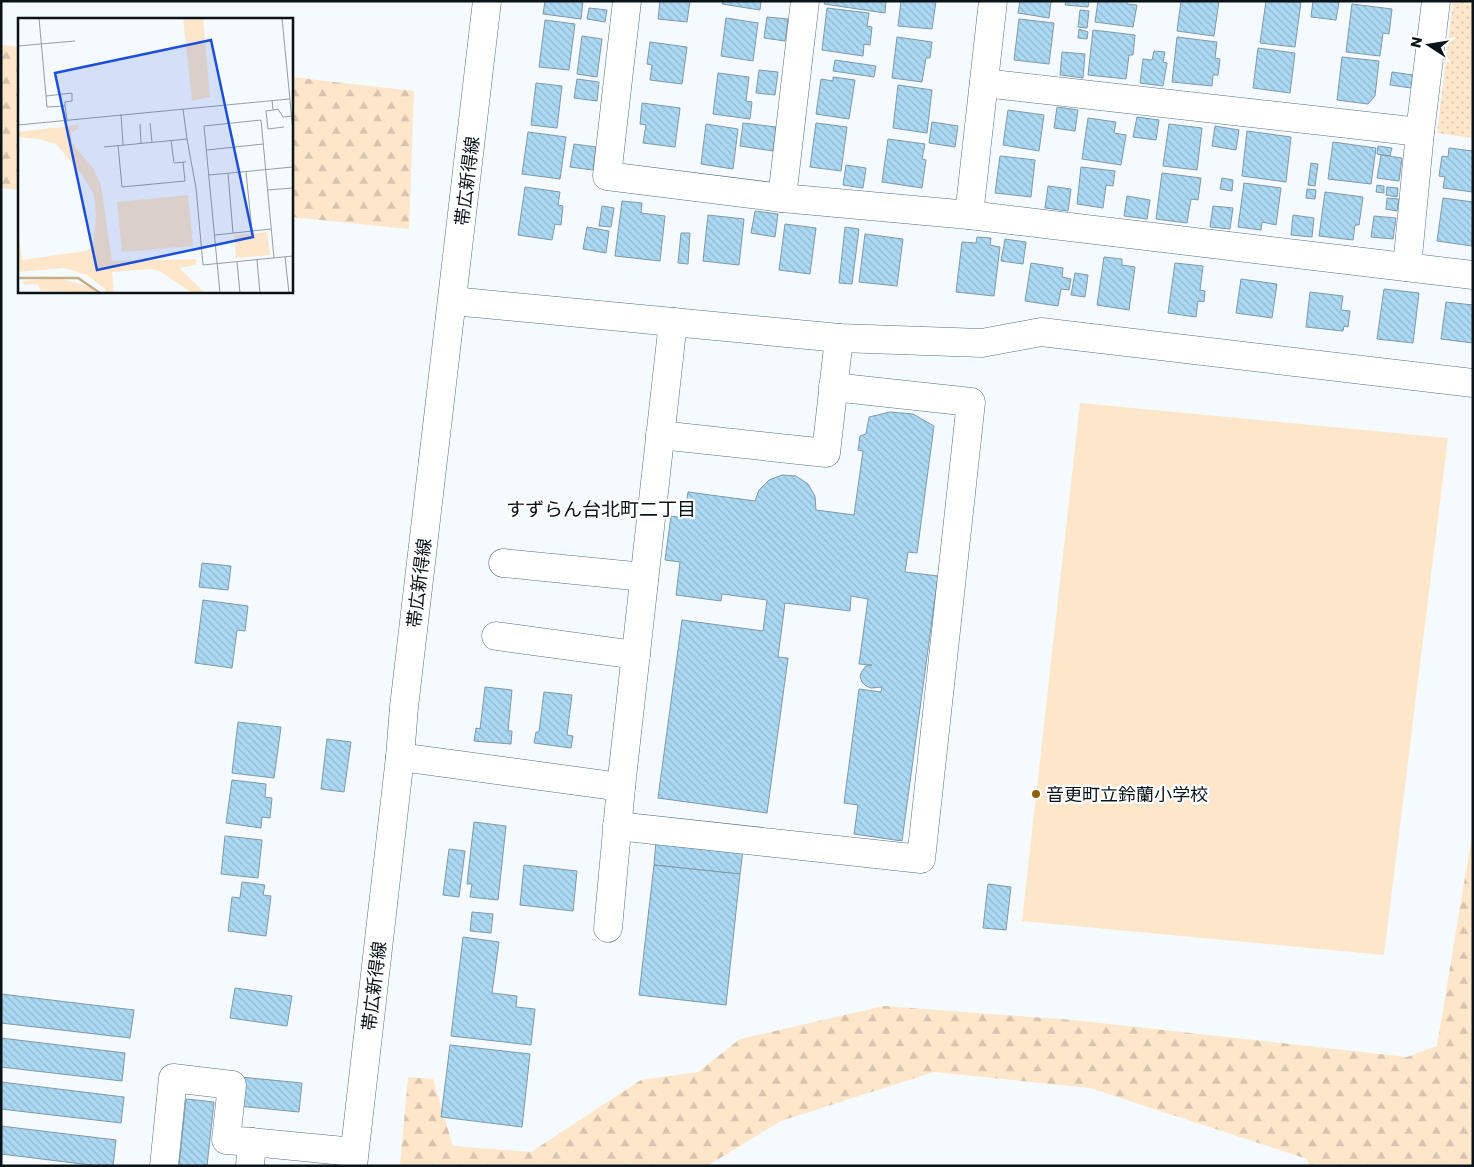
<svg xmlns="http://www.w3.org/2000/svg" width="1474" height="1167" viewBox="0 0 1474 1167" font-family="Poppins,'Noto Sans JP',sans-serif">
<style>
.green{fill:url(#green-dots)}
.forest{fill:url(#forest-firs)}
.pitch{fill:#fde6ca}
.building{fill:url(#building-back-hatch);stroke:#7f99a7}
.lines{fill:none;stroke-linecap:round;stroke-linejoin:round}
.minor-casing{stroke:#57707e;stroke-width:29}
.major-casing{stroke:#57707e;stroke-width:29}
.minor{stroke:#fff;stroke-width:28}
.major{stroke:#fff;stroke-width:28}
.poi-dot{fill:#8f5f0b;stroke:#fff;stroke-width:2}
.labels{text-anchor:middle;dominant-baseline:central;stroke-width:4.5;stroke-linejoin:round;paint-order:stroke}
.street-label{font-size:18px;fill:#091318;stroke:#fff}
.poi-label{font-size:18px;fill:#091318;stroke:#fff;text-anchor:start}
.neighbourhood-label{font-size:19px;fill:#091318;stroke:#fff}
.inset-river{fill:none;stroke:#c8ac88;stroke-width:2.5}
.inset-road{fill:none;stroke:#969ea1;stroke-width:1}
.view{fill:#1d4ed8;fill-opacity:0.15;stroke:#1d4ed8;stroke-width:2.5}
.inset-edge{fill:none;stroke:#091318;stroke-width:2.5}
</style>
<defs>
<pattern id="green-dots" width="8" height="8" patternUnits="userSpaceOnUse" patternTransform="scale(1.25)"><rect width="8" height="8" fill="#fde6ca"/><path d="M2 2h.1M6 6h.1" fill="none" stroke="#d8c4ad" stroke-width="1.8" stroke-linecap="round"/></pattern>
<pattern id="forest-firs" width="22" height="20" patternUnits="userSpaceOnUse" patternTransform="scale(1.25)"><rect width="22" height="20" fill="#fde6ca"/><path d="M5 1l3.5 6h-7zM16 11l3.5 6h-7z" fill="#d8c4ad"/></pattern>
<pattern id="building-back-hatch" width="6" height="6" patternUnits="userSpaceOnUse" patternTransform="scale(1.25)"><rect width="6" height="6" fill="#abd8f2"/><path d="M-1 5l2 2M0 0l6 6M5-1l2 2" fill="none" stroke="#92b8cf"/></pattern>
</defs>
<rect width="100%" height="100%" fill="#f4fafd"/>
<polygon class="green" points="1453,1 1473,1 1473,138 1437,133"/>
<g class="forest">
<polygon points="1,45 19,47 19,190 1,188"/>
<polygon points="291,77 414,91 409,229 291,217"/>
<polygon points="1473,829 1473,1166 1309,1166 1307,1159 1090,1088 934,1072 781,1121 707,1166 400,1166 408,1077 433,1079 453,1146 531,1152 641,1080 698,1072 740,1039 884,1006 1073,1020 1407,1057 1437,1046"/>
</g>
<polygon class="pitch" points="1080,403 1448,438 1384,955 1022,921"/>
<g class="building">
<polygon points="545,1 583,1 581,19 543,14"/>
<polygon points="660,1 690,1 687,22 658,19"/>
<polygon points="723,1 761,1 760,10 722,4"/>
<polygon points="825,1 886,1 885,13 824,4"/>
<polygon points="901,1 936,1 932,29 898,26"/>
<polygon points="1020,1 1051,1 1049,18 1018,13"/>
<polygon points="1066,1 1089,1 1088,7 1065,5"/>
<polygon points="1098,1 1127,1 1127,4 1137,5 1133,27 1095,22"/>
<polygon points="1181,1 1219,1 1214,36 1177,31"/>
<polygon points="1266,1 1301,2 1295,47 1260,43"/>
<polygon points="1313,1 1339,2 1336,20 1311,17"/>
<polygon points="1352,4 1392,9 1389,34 1383,33 1380,56 1346,52"/>
<polygon points="589,8 607,10 605,22 587,19"/>
<polygon points="827,8 869,13 867,26 872,27 870,45 864,44 863,56 822,50"/>
<polygon points="1080,10 1089,11 1087,28 1078,27"/>
<polygon points="767,17 788,19 785,41 764,38"/>
<polygon points="726,18 758,23 753,61 721,56"/>
<polygon points="1019,19 1054,23 1049,64 1014,60"/>
<polygon points="545,20 575,24 569,70 539,67"/>
<polygon points="1079,29 1088,32 1087,39 1078,38"/>
<polygon points="1093,30 1135,35 1133,55 1129,55 1126,79 1088,75"/>
<polygon points="582,36 602,39 597,77 577,74"/>
<polygon points="897,37 932,42 930,58 926,58 922,82 892,78"/>
<polygon points="1177,37 1217,42 1215,58 1220,59 1218,75 1213,75 1212,86 1172,82"/>
<polygon points="650,42 687,47 682,84 650,80 652,65 647,64"/>
<polygon points="1258,48 1295,53 1290,93 1253,88"/>
<polygon points="1154,51 1165,52 1163,62 1167,63 1163,86 1140,83 1143,59 1152,60"/>
<polygon points="1062,52 1085,54 1083,78 1060,75"/>
<polygon points="1342,57 1379,61 1375,96 1368,104 1337,100"/>
<polygon points="835,60 876,66 874,77 833,71"/>
<polygon points="759,70 778,72 775,95 756,93"/>
<polygon points="1392,72 1413,75 1411,88 1390,85"/>
<polygon points="718,73 749,77 746,101 752,102 750,119 713,114"/>
<polygon points="833,77 855,80 849,119 816,114 821,79 833,81"/>
<polygon points="577,79 599,82 597,101 574,98"/>
<polygon points="536,83 562,86 557,128 531,125"/>
<polygon points="898,85 932,90 927,133 893,128"/>
<polygon points="642,103 680,108 675,147 643,143 646,125 640,124"/>
<polygon points="1057,107 1078,110 1075,131 1054,128"/>
<polygon points="1008,110 1044,115 1039,151 1003,145"/>
<polygon points="1137,117 1159,120 1156,140 1133,137"/>
<polygon points="1088,118 1116,122 1114,133 1126,135 1121,165 1082,159"/>
<polygon points="932,122 958,126 955,147 929,143"/>
<polygon points="743,123 776,127 773,151 740,146"/>
<polygon points="816,123 847,127 841,171 810,167"/>
<polygon points="706,124 738,129 733,169 701,164"/>
<polygon points="1169,124 1202,128 1197,170 1163,166"/>
<polygon points="1215,126 1239,130 1236,150 1212,146"/>
<polygon points="1247,131 1291,137 1286,182 1242,176"/>
<polygon points="528,132 566,137 560,179 522,174"/>
<polygon points="888,139 925,144 922,159 926,160 922,188 882,182"/>
<polygon points="1333,142 1376,148 1371,184 1328,179"/>
<polygon points="574,144 596,147 593,170 570,167"/>
<polygon points="1378,146 1392,148 1390,156 1377,154"/>
<polygon points="1449,148 1473,151 1473,192 1443,188 1445,177 1439,176 1442,156 1448,157"/>
<polygon points="1381,155 1402,158 1399,181 1377,178"/>
<polygon points="1000,156 1035,160 1031,197 995,193"/>
<polygon points="1311,163 1318,164 1315,186 1308,185"/>
<polygon points="846,165 866,168 863,188 843,185"/>
<polygon points="1081,167 1115,171 1113,186 1106,185 1103,208 1077,204"/>
<polygon points="1162,173 1201,178 1198,200 1191,199 1187,223 1156,219"/>
<polygon points="1222,178 1233,180 1232,191 1220,189"/>
<polygon points="1244,183 1281,188 1276,225 1262,222 1261,230 1238,227"/>
<polygon points="1377,185 1384,186 1384,193 1376,192"/>
<polygon points="1048,186 1071,189 1068,211 1045,208"/>
<polygon points="525,187 560,192 558,205 563,206 561,225 555,224 552,240 518,235"/>
<polygon points="1387,187 1398,188 1397,197 1386,195"/>
<polygon points="1307,189 1316,190 1315,199 1306,198"/>
<polygon points="1325,192 1363,197 1359,225 1355,225 1353,240 1319,236"/>
<polygon points="1127,196 1150,200 1147,219 1124,216"/>
<polygon points="1387,198 1399,199 1397,211 1386,209"/>
<polygon points="1443,198 1473,202 1472,246 1437,241"/>
<polygon points="622,201 642,203 641,213 665,216 660,261 615,256"/>
<polygon points="602,206 614,208 611,227 599,226"/>
<polygon points="1213,206 1233,208 1230,229 1210,227"/>
<polygon points="755,211 778,214 775,237 751,233"/>
<polygon points="708,215 744,219 739,265 703,261"/>
<polygon points="1293,215 1314,218 1312,237 1291,235"/>
<polygon points="1374,216 1396,218 1393,239 1371,237"/>
<polygon points="785,224 816,228 810,274 779,270"/>
<polygon points="587,227 609,231 606,253 583,249"/>
<polygon points="845,227 859,229 852,284 839,283"/>
<polygon points="681,233 690,233 688,264 678,263"/>
<polygon points="865,234 903,239 897,286 859,282"/>
<polygon points="977,237 991,238 990,245 1000,247 994,296 956,292 962,242 976,243"/>
<polygon points="1005,239 1026,242 1023,264 1001,261"/>
<polygon points="1104,257 1122,259 1122,265 1135,267 1129,310 1097,305"/>
<polygon points="1031,263 1063,268 1062,277 1071,279 1069,290 1061,289 1058,306 1025,301"/>
<polygon points="1175,263 1203,266 1200,290 1205,291 1204,302 1198,301 1196,317 1168,313"/>
<polygon points="1075,273 1088,275 1085,297 1071,295"/>
<polygon points="1241,279 1277,284 1272,318 1236,313"/>
<polygon points="1384,289 1419,293 1413,343 1377,339"/>
<polygon points="1310,292 1343,296 1341,310 1350,311 1348,327 1344,326 1343,331 1306,327"/>
<polygon points="1446,302 1473,305 1473,343 1441,339"/>
<polygon points="890,412 913,414 934,426 917,553 908,552 905,572 938,576 902,841 854,834 858,805 844,803 859,689 881,692 882,687 871,688 866,686 862,682 860,676 862,671 866,666 872,665 859,664 868,599 851,596 850,611 785,603 778,657 788,658 767,813 658,798 682,620 763,631 767,600 722,594 721,601 676,595 680,562 665,560 671,516 684,518 688,492 755,501 759,490 769,480 782,475 796,476 808,484 815,496 816,510 854,515 863,451 858,450 860,436 866,434 869,417"/>
<polygon points="202,563 231,566 228,590 199,587"/>
<polygon points="203,600 248,606 245,631 237,630 232,668 195,663"/>
<polygon points="485,687 512,690 508,731 512,731 511,744 474,741 476,728 480,729"/>
<polygon points="544,692 572,695 567,735 573,736 571,748 534,743 536,732 539,732"/>
<polygon points="238,722 281,727 274,778 232,773"/>
<polygon points="327,739 351,742 344,792 321,789"/>
<polygon points="232,780 266,784 265,797 272,798 270,818 262,817 261,828 226,823"/>
<polygon points="474,822 506,826 498,900 470,897 472,884 467,884"/>
<polygon points="225,836 262,840 258,878 221,874"/>
<polygon points="656,841 743,850 740,874 654,865"/>
<polygon points="449,849 465,851 459,897 443,895"/>
<polygon points="524,865 577,871 573,911 520,905"/>
<polygon points="654,865 740,874 726,1005 639,995"/>
<polygon points="242,882 265,885 263,895 271,896 266,936 228,931 232,897 240,898"/>
<polygon points="988,884 1011,887 1006,930 983,928"/>
<polygon points="472,912 493,914 491,933 470,931"/>
<polygon points="463,937 499,942 492,993 517,996 516,1007 535,1009 531,1045 451,1036"/>
<polygon points="235,988 292,996 287,1026 230,1018"/>
<polygon points="1,994 134,1010 130,1038 1,1023"/>
<polygon points="1,1038 125,1053 122,1081 1,1067"/>
<polygon points="450,1045 530,1054 522,1127 441,1117"/>
<polygon points="240,1077 302,1083 299,1112 238,1106"/>
<polygon points="1,1082 124,1097 121,1123 1,1109"/>
<polygon points="186,1099 214,1102 207,1166 179,1166"/>
<polygon points="1,1126 116,1140 113,1166 99,1166 1,1154"/>
</g>
<g class="lines">
<g class="minor-casing">
<g id="minor">
<polyline points="627,1 607,176 782,198 969,215 1473,275"/>
<polyline points="984,83 1420,132"/>
<polyline points="782,198 805,1"/>
<polyline points="969,215 993,1"/>
<polyline points="1407,267 1420,132 1436,1"/>
<polyline points="453,301 673,322 621,787 608,928"/>
<polyline points="673,322 839,338 982,343 1041,332 1473,383"/>
<polyline points="660,435 826,453 839,338"/>
<polyline points="503,563 644,577"/>
<polyline points="496,636 636,655"/>
<polyline points="400,757 621,787"/>
<polyline points="617,826 921,859 971,402 833,387"/>
<polyline points="164,1166 173,1078 232,1085 226,1140 252,1142"/>
<polyline points="250,1166 252,1142 354,1152"/>
</g>
</g>
<g class="major-casing">
<polyline id="major" points="353,1166 400,757 404,707 487,1"/>
</g>
<use href="#minor" class="minor"/>
<use href="#major" class="major"/>
</g>
<circle class="poi-dot" cx="1036" cy="794" r="5"/>
<g class="labels">
<g class="street-label">
<text transform="translate(467 181) rotate(-83)">帯広新得線</text>
<text transform="translate(419 583) rotate(-83)">帯広新得線</text>
<text transform="translate(374 986) rotate(-83)">帯広新得線</text>
</g>
<g class="poi-label">
<text x="1046" y="794">音更町立鈴蘭小学校</text>
</g>
<g class="neighbourhood-label">
<text x="601" y="509">すずらん台北町二丁目</text>
</g>
</g>
<g transform="translate(18 18)">
<rect width="275" height="275" fill="#f4fafd"/>
<path d="M249,214L252,237L218,240L216,217Z" fill="#fde6ca"/>
<path d="M165,0H185L192,79L174,83ZM60,107L61,110L53,115L54,125L75,150L83,168L94,243L178,241V247L161,250L187,275H174L143,254L133,251L94,254L96,275H87V271L69,257L46,250L0,254V209L4,242L68,233L75,229L78,198L76,177L65,158L38,126L21,121L0,119V114ZM40,260L72,269L77,275L23,273L19,266L6,267L4,263Z" fill="#fde6ca"/>
<path d="M170,177L175,228L104,234L99,184Z" fill="#fde6ca"/>
<path class="inset-river" d="M0,260H60L82,275"/>
<path class="inset-road" d="M21,0L29,89L47,88L49,102M264,0L275,113M0,28L57,23M28,78L54,75V83L47,84V88M254,82L255,92L260,91L265,99L275,98M255,92L248,93L250,111L266,109M103,96L105,127M132,105L134,124M122,106L123,125M0,107L271,81M169,121L178,170L185,247L275,238M153,122L156,145L168,144M100,127L104,169L167,163L165,144M86,129L169,121L165,91M189,132L245,126M228,154L234,213M210,155L215,215M191,157L275,149M249,172L275,170M197,217L253,211M267,239L271,275M239,242L242,275M219,244L222,275M202,275L186,108L243,102L256,240"/>
<path class="view" d="M193,22L235,219L79,252L37,55Z"/>
<rect width="275" height="275" class="inset-edge"/>
</g>
<rect width="1474" height="1167" fill="none" stroke="#091318" stroke-width="5"/>
<g transform="translate(1429 45) rotate(282)" stroke="#ffffff" stroke-width="4" paint-order="stroke">
<path d="M0-4L9 19L0 12L-9 19Z" fill="#091318"/>
<text y="-8" font-size="14" font-weight="bold" text-anchor="middle" fill="#091318">N</text>
</g>
</svg>
